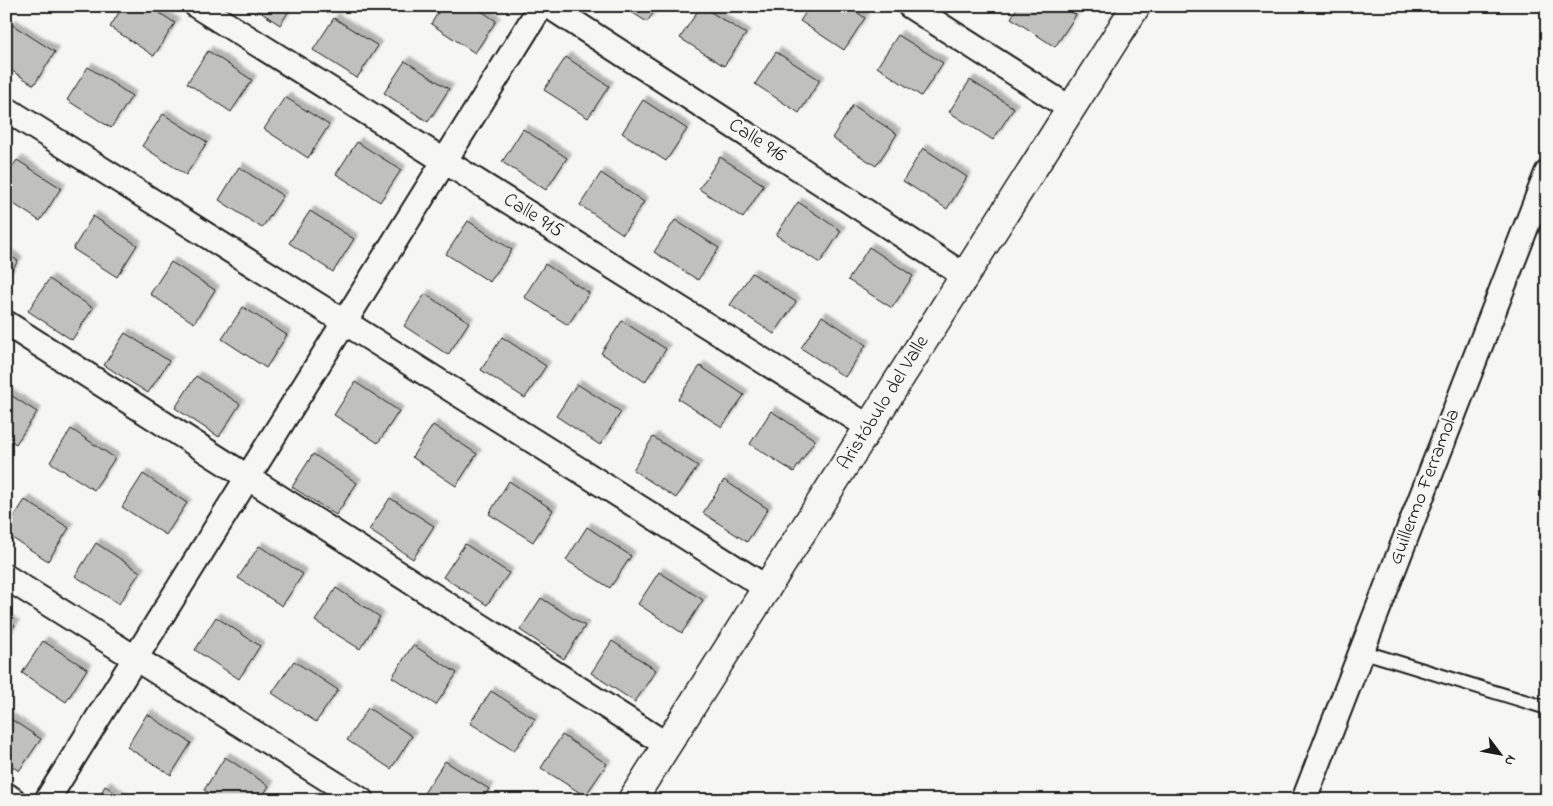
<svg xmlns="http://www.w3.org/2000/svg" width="1553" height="806" viewBox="0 0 1553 806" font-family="'Indie Flower',sans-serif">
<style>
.building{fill:#c0c0bd;stroke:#1c1c1c;filter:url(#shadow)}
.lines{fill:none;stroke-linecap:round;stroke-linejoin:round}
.service-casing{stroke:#1c1c1c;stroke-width:16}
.minor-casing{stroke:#1c1c1c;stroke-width:28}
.tertiary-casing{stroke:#1c1c1c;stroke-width:31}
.service{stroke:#f6f6f2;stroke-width:12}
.minor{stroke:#f6f6f2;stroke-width:24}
.tertiary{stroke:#f6f6f2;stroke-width:28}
.labels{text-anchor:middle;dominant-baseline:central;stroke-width:5;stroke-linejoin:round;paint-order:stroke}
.street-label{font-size:20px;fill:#1c1c1c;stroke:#f6f6f2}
</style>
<defs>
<filter id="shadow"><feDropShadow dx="4.5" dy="-4.5" stdDeviation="1" flood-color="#0004"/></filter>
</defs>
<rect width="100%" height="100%" fill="#f6f6f2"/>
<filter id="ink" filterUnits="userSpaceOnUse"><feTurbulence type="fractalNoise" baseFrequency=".02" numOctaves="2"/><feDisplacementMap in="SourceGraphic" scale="10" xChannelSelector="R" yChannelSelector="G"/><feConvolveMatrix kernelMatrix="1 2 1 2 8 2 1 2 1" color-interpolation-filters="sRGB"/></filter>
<g filter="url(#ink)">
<g class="building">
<polygon points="123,6 149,6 175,23 154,56 110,27"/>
<polygon points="251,6 292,6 280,25"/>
<polygon points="442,6 474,6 496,21 475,53 431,24"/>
<polygon points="622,6 658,6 647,22"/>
<polygon points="701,6 746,34 724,66 680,38"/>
<polygon points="810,6 848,6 865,18 844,50 800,21"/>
<polygon points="1018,6 1062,6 1076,15 1055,47 1011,18"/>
<polygon points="334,18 378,46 357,78 313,50"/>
<polygon points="11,24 55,52 34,85 6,67 6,32"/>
<polygon points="898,35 943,63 921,96 877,67"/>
<polygon points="208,51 252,80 231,112 187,83"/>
<polygon points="776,52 820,80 799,113 755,84"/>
<polygon points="566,57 609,86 588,118 544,90"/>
<polygon points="405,61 449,89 428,122 384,93"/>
<polygon points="88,67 132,96 111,128 67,100"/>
<polygon points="970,80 1014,108 993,140 949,112"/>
<polygon points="285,97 329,125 308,158 264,129"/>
<polygon points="643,100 687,129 666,161 622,133"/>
<polygon points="853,105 897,134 876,166 832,138"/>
<polygon points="163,114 207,142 186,175 142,146"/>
<polygon points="523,129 567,158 546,190 502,162"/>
<polygon points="357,142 401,170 380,202 336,174"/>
<polygon points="923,148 967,177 947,209 903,181"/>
<polygon points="720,157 764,185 743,218 699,189"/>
<polygon points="17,160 61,188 40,221 6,199 6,176"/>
<polygon points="239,167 283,196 262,228 219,200"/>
<polygon points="601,173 644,202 623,234 580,205"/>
<polygon points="798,202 841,231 820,263 776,235"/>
<polygon points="310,211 354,239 333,272 289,243"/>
<polygon points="93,216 137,245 117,277 73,249"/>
<polygon points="675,220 719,248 698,280 654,252"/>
<polygon points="468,221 512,250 490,282 446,254"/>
<polygon points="869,247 913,276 892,308 848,280"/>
<polygon points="6,253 18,261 6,279"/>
<polygon points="171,262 215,290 194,323 150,294"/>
<polygon points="545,264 589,293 568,325 524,297"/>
<polygon points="752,273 796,302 774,334 730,305"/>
<polygon points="49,279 93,308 72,340 28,311"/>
<polygon points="425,294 469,322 448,355 404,326"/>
<polygon points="243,307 287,335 266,368 222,339"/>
<polygon points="822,316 866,345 845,377 801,348"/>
<polygon points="622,321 666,349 645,382 601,353"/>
<polygon points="125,333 169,361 148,393 104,365"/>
<polygon points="502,337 546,366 525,398 481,370"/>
<polygon points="700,366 744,395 722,427 678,399"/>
<polygon points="196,376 240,404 219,437 175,408"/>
<polygon points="355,382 399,411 378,443 334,415"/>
<polygon points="577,384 621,412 600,445 556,416"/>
<polygon points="6,392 37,412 16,444 6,438"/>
<polygon points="771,411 815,440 794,472 750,444"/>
<polygon points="433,425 477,454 456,486 412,457"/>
<polygon points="71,429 115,458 94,490 50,462"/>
<polygon points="653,437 698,466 676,498 633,470"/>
<polygon points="313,454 357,483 336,515 292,487"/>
<polygon points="143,474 187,503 166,535 122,507"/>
<polygon points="724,480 768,509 747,542 703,513"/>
<polygon points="509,481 553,510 533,542 489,514"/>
<polygon points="390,498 434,526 413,559 369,530"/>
<polygon points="25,500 69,528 48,561 6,534 6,529"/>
<polygon points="587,527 631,556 610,588 566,560"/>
<polygon points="96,543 140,572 119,604 75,576"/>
<polygon points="465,544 509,573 487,605 443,577"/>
<polygon points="259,546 303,574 282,606 238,578"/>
<polygon points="659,572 703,600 682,633 638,604"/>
<polygon points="336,588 380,617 360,649 315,621"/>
<polygon points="541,598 585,626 564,659 520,630"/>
<polygon points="216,617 260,646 239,679 195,650"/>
<polygon points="6,619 15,625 6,639"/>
<polygon points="43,641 87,669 66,702 22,673"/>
<polygon points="612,641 656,670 635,702 591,673"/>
<polygon points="413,645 457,673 436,705 392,677"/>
<polygon points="294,661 338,690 316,722 272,693"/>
<polygon points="491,691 535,719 514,751 470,723"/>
<polygon points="368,708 412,736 391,769 347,740"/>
<polygon points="147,714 191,743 171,775 127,747"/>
<polygon points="6,716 41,739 19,771 6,762"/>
<polygon points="562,735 607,764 585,796 541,768"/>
<polygon points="225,757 269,786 260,800 220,800 204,790"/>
<polygon points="445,761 489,789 482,800 434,800 424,793"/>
<polygon points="105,786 126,800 97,800"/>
</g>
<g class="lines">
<g class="service-casing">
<polyline id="service" points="1361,651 1547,708"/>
</g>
<g class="minor-casing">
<g id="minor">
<polyline points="197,6 869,427"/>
<polyline points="549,6 965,276"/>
<polyline points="910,6 1071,109"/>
<polyline points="6,109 767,588"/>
<polyline points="6,323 667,745"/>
<polyline points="6,577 361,800"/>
<polyline points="6,795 13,800"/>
<polyline points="47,800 541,6"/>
<polyline points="1304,800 1547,173"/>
</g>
</g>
<g class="tertiary-casing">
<polyline id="tertiary" points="632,800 1136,6"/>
</g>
<use href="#service" class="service"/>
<use href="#minor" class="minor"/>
<use href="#tertiary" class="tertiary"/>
</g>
</g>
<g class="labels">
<g class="street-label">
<text transform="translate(757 141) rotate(33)">Calle 916</text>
<text transform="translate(533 216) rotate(32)">Calle 915</text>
<text transform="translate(884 403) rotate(-58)">Aristóbulo del Valle</text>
<text transform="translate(1425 487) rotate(-69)">Guillermo Ferramola</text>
</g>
</g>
<rect width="1553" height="806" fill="none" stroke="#f6f6f2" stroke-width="25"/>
<rect x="12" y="12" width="1528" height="781" fill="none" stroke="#1c1c1c" stroke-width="2" filter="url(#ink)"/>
<g transform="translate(1500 754) rotate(122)" stroke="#f6f6f2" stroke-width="4" paint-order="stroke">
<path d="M0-4L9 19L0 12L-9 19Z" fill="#1c1c1c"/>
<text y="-8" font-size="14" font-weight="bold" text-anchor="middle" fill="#1c1c1c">N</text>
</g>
</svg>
